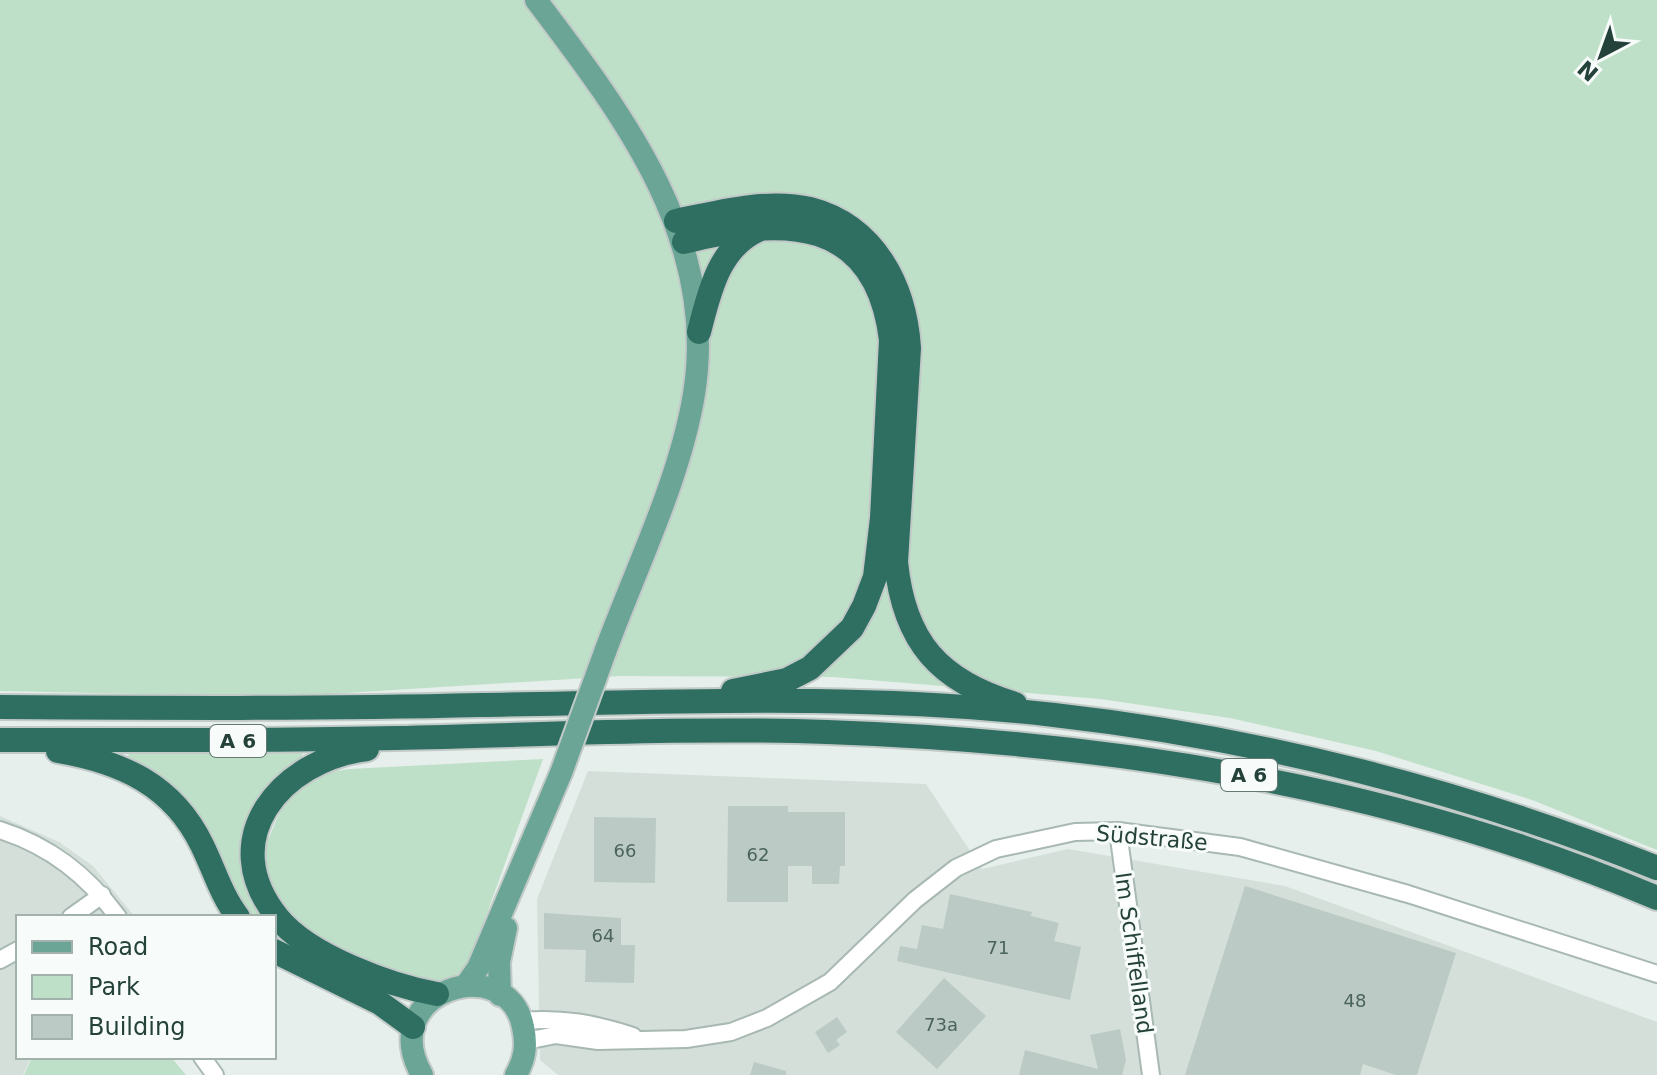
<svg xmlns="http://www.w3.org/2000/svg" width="1657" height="1075" viewBox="0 0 1657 1075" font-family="'DejaVu Sans',sans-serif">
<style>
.built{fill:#d4dfda}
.green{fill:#bfe0c8}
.building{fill:#bbcac4}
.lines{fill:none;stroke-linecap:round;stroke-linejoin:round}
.minor-casing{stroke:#a8b8b2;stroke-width:20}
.major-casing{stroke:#c2cac8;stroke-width:26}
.highway-casing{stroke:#c2cac8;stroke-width:28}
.minor{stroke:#fff;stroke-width:16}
.major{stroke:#6aa596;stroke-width:22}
.highway{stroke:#2f6f62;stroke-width:24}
.major-bridge-casing{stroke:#c2cac8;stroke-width:26;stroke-linecap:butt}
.major-bridge{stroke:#6aa596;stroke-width:22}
.labels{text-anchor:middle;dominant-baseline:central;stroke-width:6;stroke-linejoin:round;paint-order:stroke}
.number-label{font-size:18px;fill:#4a645c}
.shield{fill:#f7fbf9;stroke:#637a73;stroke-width:2}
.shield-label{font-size:20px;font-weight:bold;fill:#24423a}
.street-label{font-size:22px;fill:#24423a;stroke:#f7fbf9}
</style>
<rect width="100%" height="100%" fill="#e6efeb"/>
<g class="built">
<polygon points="588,771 926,784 982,869 1068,849 1285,886 1657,1022 1657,1075 558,1075 540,1060 537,899"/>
<polygon points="0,816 59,842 93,866 135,917 18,917 18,1057 31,1057 23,1075 0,1075"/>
</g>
<g class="green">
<polygon points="0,0 1657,0 1657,850 1532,800 1376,751 1230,718 1100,699 833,677 620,676 281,697 0,691"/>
<polygon points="129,750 303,753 300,762 269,785 256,803 251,891 263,917 249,917 166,784 128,759"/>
<path d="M543,759L470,960C437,1008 384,972 345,951C330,943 309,936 296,925C276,907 269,879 264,853C280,804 295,776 350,769Z"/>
<polygon points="32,1057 171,1057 186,1075 24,1075"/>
</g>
<g class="building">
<polygon points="728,806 788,806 788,812 845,812 845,866 840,866 839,884 812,884 812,866 788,866 788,902 727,902"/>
<polygon points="594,817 656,818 655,883 594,882"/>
<polygon points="1245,886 1456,953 1417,1075 1396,1075 1363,1064 1360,1075 1185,1075"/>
<polygon points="950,894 1032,912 1031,916 1059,923 1054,941 1081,947 1070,1000 897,961 900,946 917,949 922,925 943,929"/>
<polygon points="544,913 621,918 621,945 635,945 634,983 585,982 586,950 544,949"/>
<polygon points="944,978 986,1016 937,1069 896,1032"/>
<polygon points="837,1017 847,1032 836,1040 840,1045 828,1053 815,1032"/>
<polygon points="1120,1029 1126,1060 1122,1075 1019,1075 1025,1050 1098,1069 1090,1035"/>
<polygon points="754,1062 786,1071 786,1075 750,1075"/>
</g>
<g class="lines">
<g class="minor-casing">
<g id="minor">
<path d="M0,830C50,846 87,875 118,917"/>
<polyline points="1118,831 1151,1075"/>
<polyline points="71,917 102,895"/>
<polyline points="0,960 18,950"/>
<path d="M522,1021C561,1017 596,1024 633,1036"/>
<polyline points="526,1041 556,1035 598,1041 686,1039 731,1032 767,1018 830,982 915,900 956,868 996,849 1075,832 1118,831 1240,847 1408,894 1657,974"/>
<polyline points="202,1057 215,1075"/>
</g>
</g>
<g class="major-casing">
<g id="major">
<path d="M536,0C624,116 719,240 694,394C680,480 635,570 605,652"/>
<polyline points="466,985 478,968 561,773"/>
<polyline points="500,995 499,962 506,928"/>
<path d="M422,1075C374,990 508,950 523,1027C527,1045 525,1059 516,1075"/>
</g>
</g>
<g class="highway-casing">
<g id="highway">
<path d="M676,221C718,212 768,199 810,209C875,226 905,286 909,348L896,562C904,642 939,681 1015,704"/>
<path d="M684,242C782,216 876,215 891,340L882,518L875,577L864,606L852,628L810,668L787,680L733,691"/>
<path d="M699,332C709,294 718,248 758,230"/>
<path d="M0,707C160,708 320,709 481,705C671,702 864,693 1054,715C1259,738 1466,791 1657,868"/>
<path d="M0,740C132,740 264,741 396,738C540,735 683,727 827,732C1111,742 1394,786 1657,898"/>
<path d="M367,749C281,760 214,839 278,918C309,956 391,986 437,994"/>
<path d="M58,751C122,762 173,785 202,845C214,869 221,895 238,917"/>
<polyline points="274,951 380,1003 413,1027"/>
</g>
</g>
<use href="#minor" class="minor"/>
<use href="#major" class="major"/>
<use href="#highway" class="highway"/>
<g class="major-bridge-casing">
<polyline id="major-bridge" points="561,773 605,652"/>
</g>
<use href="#major-bridge" class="major-bridge"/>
</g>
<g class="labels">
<g class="number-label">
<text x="625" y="850">66</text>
<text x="758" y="854">62</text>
<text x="603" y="935">64</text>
<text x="998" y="947">71</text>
<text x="1355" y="1000">48</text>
<text x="941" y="1024">73a</text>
</g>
<g class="shield">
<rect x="210" y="725" width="56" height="32" rx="6"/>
<rect x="1221" y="759" width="56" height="32" rx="6"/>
</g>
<g class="shield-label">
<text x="238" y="741">A 6</text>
<text x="1249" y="775">A 6</text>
</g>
<g class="street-label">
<text transform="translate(1152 838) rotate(5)">Südstraße</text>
<text transform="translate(1134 953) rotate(82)">Im Schiffelland</text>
</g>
</g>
<rect x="16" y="915" width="260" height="144" fill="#f7fbf9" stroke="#a3b1ad" stroke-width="2"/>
<rect x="32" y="941" width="40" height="12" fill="#6aa596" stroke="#a3b1ad" stroke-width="2"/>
<text x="88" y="955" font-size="24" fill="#24423a">Road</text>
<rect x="32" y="975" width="40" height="24" fill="#bfe0c8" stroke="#a3b1ad" stroke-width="2"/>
<text x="88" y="995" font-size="24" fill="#24423a">Park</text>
<rect x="32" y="1015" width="40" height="24" fill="#bbcac4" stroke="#a3b1ad" stroke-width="2"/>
<text x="88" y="1035" font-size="24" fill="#24423a">Building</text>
<g transform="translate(1601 56) rotate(221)" stroke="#f7fbf9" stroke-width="6" paint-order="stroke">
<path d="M0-6L14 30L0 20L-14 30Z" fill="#24423a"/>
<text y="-12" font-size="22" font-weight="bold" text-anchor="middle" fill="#24423a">N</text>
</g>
</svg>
